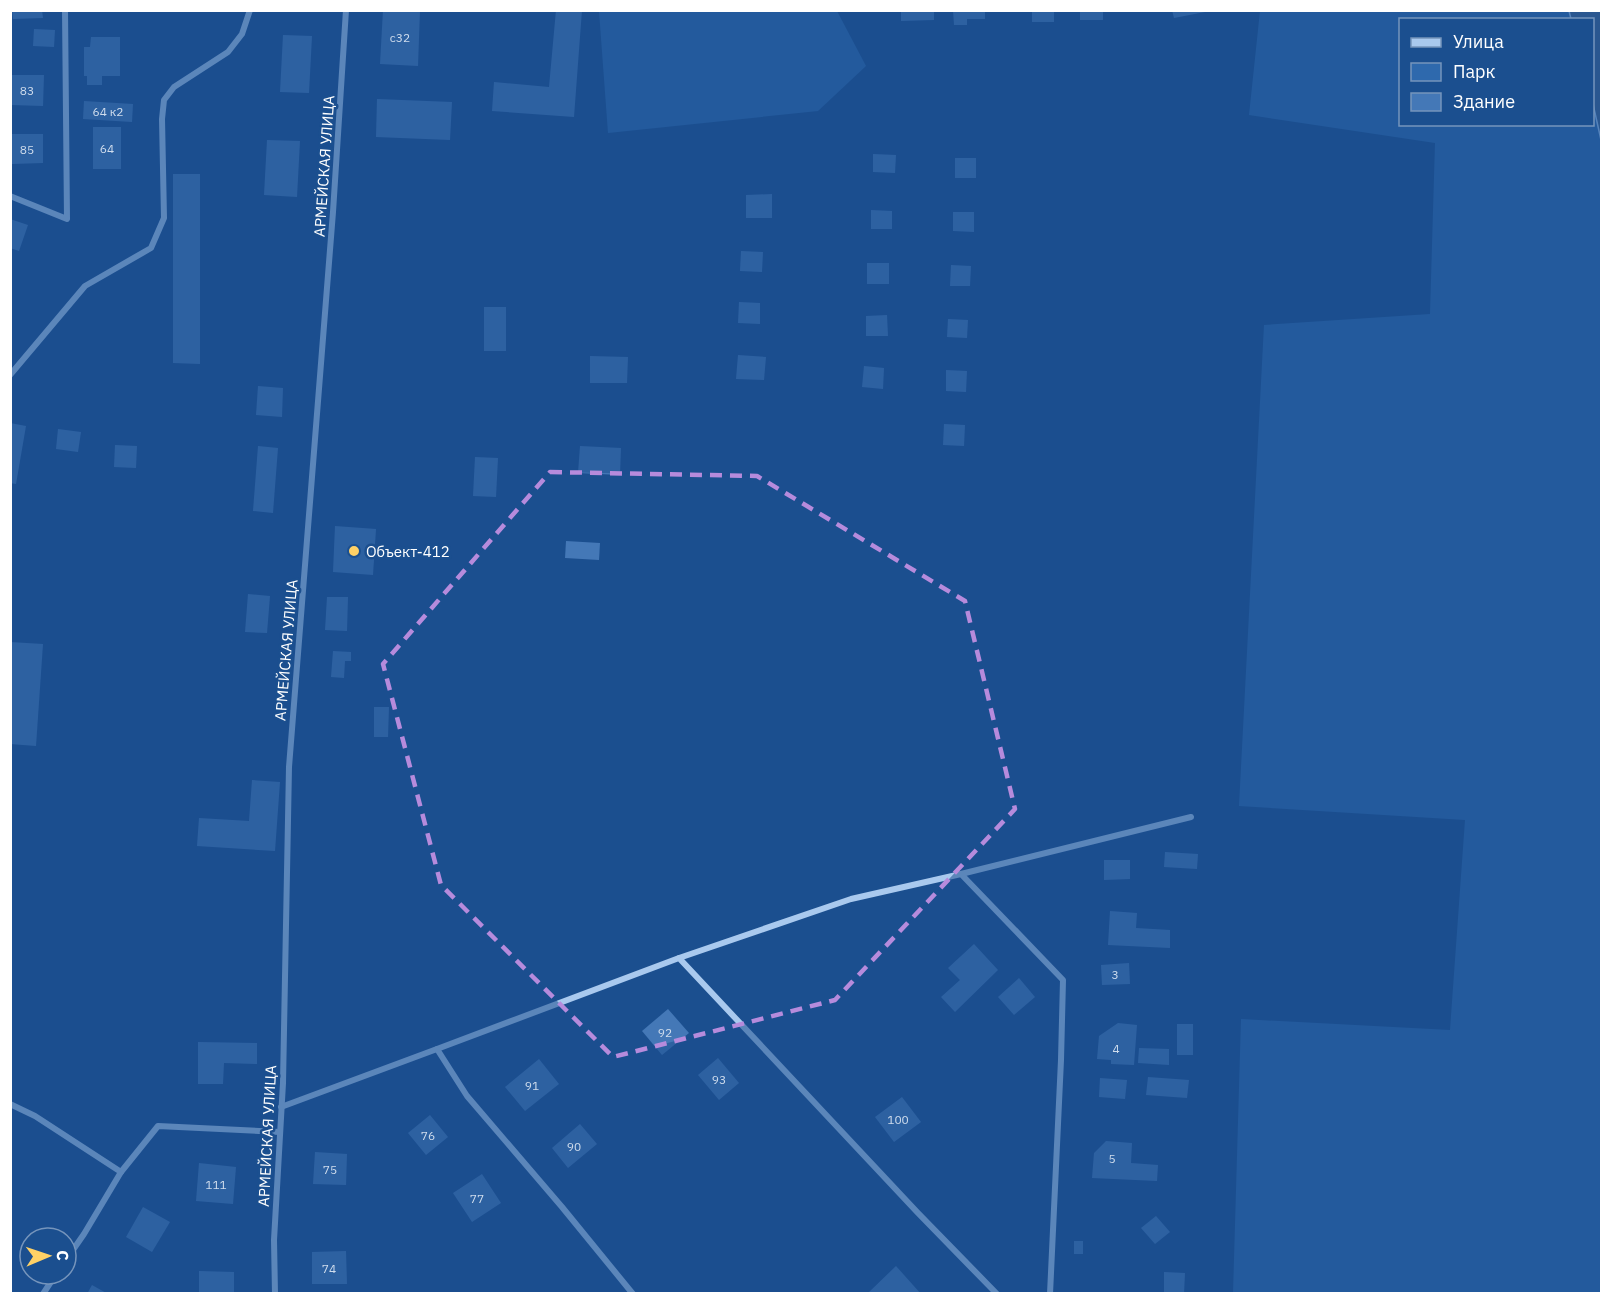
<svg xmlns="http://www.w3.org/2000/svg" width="1612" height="1304" viewBox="0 0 1612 1304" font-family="'IBM Plex Sans',sans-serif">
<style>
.green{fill:#2e69ad}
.water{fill:#3c6290;stroke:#9cc4f0;stroke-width:1.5}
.building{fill:#4478b7}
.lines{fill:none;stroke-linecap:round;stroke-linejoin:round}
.minor{stroke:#a9c9ee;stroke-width:6}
.marked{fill:none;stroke:#b68bdc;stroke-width:4.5;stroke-dasharray:12 8;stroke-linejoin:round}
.poi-dot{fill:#ffd166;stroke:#1b4f8f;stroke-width:2}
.labels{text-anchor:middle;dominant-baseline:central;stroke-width:5;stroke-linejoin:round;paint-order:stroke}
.number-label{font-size:12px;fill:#d0dded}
.street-label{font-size:15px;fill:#fff;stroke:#1b4f8f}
.poi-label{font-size:15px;fill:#fff;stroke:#1b4f8f;text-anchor:start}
</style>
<rect width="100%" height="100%" fill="#1b4f8f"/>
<g class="green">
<polygon points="599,11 837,11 866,66 818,111 608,133"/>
<polygon points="1260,11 1569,11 1571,19 1400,20 1400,124 1592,124 1593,104 1601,140 1601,1293 1233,1294 1241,1019 1450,1030 1465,820 1239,806 1264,325 1430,314 1435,143 1249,115"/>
</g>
<polygon class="water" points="1569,11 1601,11 1601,140 1593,104 1592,20 1571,19"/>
<g class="building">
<polygon points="12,10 42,10 43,18 13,19"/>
<polygon points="383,10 420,10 418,66 380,64"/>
<polygon points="556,10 582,10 574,117 492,111 494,82 549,87"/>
<polygon points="901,10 934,10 934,20 901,21"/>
<polygon points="953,10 985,10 985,19 967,19 967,25 954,25"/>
<rect x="1032" y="10" width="22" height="12"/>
<rect x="1080" y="10" width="23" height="10"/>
<polygon points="1172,10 1205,10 1205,12 1174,18"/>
<polygon points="34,29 55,30 54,47 33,46"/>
<polygon points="283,35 312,36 309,93 280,92"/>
<polygon points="91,37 120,37 120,76 102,76 102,85 87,85 87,76 84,76 84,47 90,47"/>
<polygon points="11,75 44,75 43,106 11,105"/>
<polygon points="377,99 452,102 450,140 376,137"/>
<polygon points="84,101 133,104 132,122 83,119"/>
<rect x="93" y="127" width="28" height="42"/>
<polygon points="12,134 43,134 43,163 12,164"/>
<polygon points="267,140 300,141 297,197 264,195"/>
<polygon points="873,154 896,155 895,173 873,172"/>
<rect x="955" y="158" width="21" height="20"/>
<polygon points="173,174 200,174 200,364 173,363"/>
<polygon points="772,194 772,218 746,218 746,195"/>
<polygon points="871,210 892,211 892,229 871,229"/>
<polygon points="953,212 974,212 974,232 953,231"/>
<polygon points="10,219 28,225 19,251 10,248"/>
<polygon points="741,251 763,252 762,272 740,271"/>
<rect x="867" y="263" width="22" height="21"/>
<polygon points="951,265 971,266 970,286 950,286"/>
<polygon points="739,302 760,303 760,324 738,323"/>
<rect x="484" y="307" width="22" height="44"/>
<polygon points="887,315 888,336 866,336 866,316"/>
<polygon points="948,319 968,320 967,338 947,337"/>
<polygon points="738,355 766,357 764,380 736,379"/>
<polygon points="590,356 628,357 627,383 590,383"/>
<polygon points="864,366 884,368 883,389 862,387"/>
<polygon points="946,370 967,371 966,392 946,391"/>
<polygon points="258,386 283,388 282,417 256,415"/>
<polygon points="10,423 26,426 16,484 10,483"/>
<polygon points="944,424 965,425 964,446 943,445"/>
<polygon points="58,429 81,432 78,452 56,449"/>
<polygon points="115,445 137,446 136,468 114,467"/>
<polygon points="258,446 278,448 273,513 253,511"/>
<polygon points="580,446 621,448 620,475 578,473"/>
<polygon points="475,457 498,458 496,497 473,496"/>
<polygon points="335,526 376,529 373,575 333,572"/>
<polygon points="566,541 600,543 599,560 565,558"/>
<polygon points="248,594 270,596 267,633 245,632"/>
<polygon points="327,597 348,597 347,631 325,630"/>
<polygon points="10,642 43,644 36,746 10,744"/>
<polygon points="333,651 351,652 351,661 345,661 344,678 331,677"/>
<polygon points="374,707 389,707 388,737 374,737"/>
<polygon points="252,780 280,782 275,851 197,846 199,818 249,821"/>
<polygon points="1165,852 1198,854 1197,869 1164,867"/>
<polygon points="1104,860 1130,860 1130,879 1104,880"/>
<polygon points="1110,911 1137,913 1136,928 1170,930 1170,948 1108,945"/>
<polygon points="974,944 998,970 955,1012 941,997 960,980 948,968"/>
<polygon points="1129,963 1130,984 1102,985 1101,965"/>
<polygon points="1019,978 1035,997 1014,1015 998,997"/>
<polygon points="668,1009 689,1033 662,1055 642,1031"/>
<polygon points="1118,1023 1137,1025 1134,1065 1111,1064 1111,1060 1097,1059 1099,1036"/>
<rect x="1177" y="1024" width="16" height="31"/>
<polygon points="198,1042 257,1043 257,1064 224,1063 223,1084 198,1084"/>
<polygon points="1139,1048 1169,1049 1169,1065 1138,1063"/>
<polygon points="718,1058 739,1083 719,1100 698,1075"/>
<polygon points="539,1059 559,1084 525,1111 505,1087"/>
<polygon points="1148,1077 1189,1080 1187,1098 1146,1095"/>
<polygon points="1100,1078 1127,1080 1125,1099 1099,1097"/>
<polygon points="902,1097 921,1122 894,1142 875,1117"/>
<polygon points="430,1115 448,1137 426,1155 408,1133"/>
<polygon points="580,1124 597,1144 568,1168 552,1148"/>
<polygon points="1106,1141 1132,1143 1131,1163 1158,1165 1157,1181 1092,1178 1094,1153"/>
<polygon points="315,1152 347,1154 346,1185 313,1184"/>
<polygon points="199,1163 236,1167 233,1204 196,1201"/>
<polygon points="482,1174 501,1203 472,1222 453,1193"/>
<polygon points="143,1207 170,1222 152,1252 126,1237"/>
<polygon points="1156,1216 1170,1232 1155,1244 1141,1228"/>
<rect x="1074" y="1241" width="9" height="13"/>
<polygon points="346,1251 347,1284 312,1284 312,1252"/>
<polygon points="896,1266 921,1294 867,1294"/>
<polygon points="199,1271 234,1272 234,1294 199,1294"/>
<polygon points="1164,1272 1185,1273 1184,1294 1164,1294"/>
<polygon points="92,1285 108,1294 87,1294"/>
</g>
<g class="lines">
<g class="minor">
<polyline points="10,196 67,219 65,10"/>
<polyline points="10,375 85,286 151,248 164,218 162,119 164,100 174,87 228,52 242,34 250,10"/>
<polyline points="961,874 1191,817"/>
<polyline points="679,958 851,899 961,874 1063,980 1061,1060 1050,1294"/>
<polyline points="437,1049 679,958 918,1213 997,1294"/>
<polyline points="10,1104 35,1116 121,1172 84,1234 66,1260"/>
<polyline points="281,1107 437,1049 467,1096 562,1207 633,1294"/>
<polyline points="121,1172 158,1126 280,1132"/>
<polyline points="43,1294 56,1274"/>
<polyline points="275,1294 274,1240 283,1083 289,767 333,212 346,10"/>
</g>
</g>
<path d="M0 0H1612V1304H0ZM550,472L757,476L965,601L1015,809L835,1000L613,1057L441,885L383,664Z" fill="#1b4f8f" fill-opacity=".55" fill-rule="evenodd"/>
<path class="marked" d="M550,472L757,476L965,601L1015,809L835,1000L613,1057L441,885L383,664Z"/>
<circle class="poi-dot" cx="354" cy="551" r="6"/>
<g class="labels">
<g class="number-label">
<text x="400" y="37">с32</text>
<text x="27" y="90">83</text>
<text x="108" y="111">64 к2</text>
<text x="107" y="148">64</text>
<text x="27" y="149">85</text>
<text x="1115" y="974">3</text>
<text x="665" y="1032">92</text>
<text x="1116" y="1048">4</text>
<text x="719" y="1079">93</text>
<text x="532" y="1085">91</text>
<text x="898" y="1119">100</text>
<text x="428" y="1135">76</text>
<text x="574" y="1146">90</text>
<text x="1112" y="1158">5</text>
<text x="330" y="1169">75</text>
<text x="216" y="1184">111</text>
<text x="477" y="1198">77</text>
<text x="329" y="1268">74</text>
</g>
<g class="street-label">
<text transform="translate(324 166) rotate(-86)">АРМЕЙСКАЯ УЛИЦА</text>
<text transform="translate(286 650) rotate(-85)">АРМЕЙСКАЯ УЛИЦА</text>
<text transform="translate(267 1136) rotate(-87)">АРМЕЙСКАЯ УЛИЦА</text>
</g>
<g class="poi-label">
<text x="366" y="551">Объект-412</text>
</g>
</g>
<rect width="1612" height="1304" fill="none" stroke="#ffffff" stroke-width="24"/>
<rect x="1399" y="18" width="195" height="108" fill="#1b4f8f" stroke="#7695bc" stroke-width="1.5"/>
<rect x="1411" y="38" width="30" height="9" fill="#a9c9ee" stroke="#7695bc" stroke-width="1.5"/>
<text x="1453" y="48" font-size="18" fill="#ffffff">Улица</text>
<rect x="1411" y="63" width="30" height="18" fill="#2e69ad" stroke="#7695bc" stroke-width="1.5"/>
<text x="1453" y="78" font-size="18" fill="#ffffff">Парк</text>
<rect x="1411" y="93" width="30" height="18" fill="#4478b7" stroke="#7695bc" stroke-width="1.5"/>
<text x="1453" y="108" font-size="18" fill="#ffffff">Здание</text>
<g transform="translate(48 1256) rotate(88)"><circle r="28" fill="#1b4f8f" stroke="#7695bc" stroke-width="1.5"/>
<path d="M0-4.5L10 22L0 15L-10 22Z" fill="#ffd166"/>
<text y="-9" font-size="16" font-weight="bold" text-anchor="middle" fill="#ffffff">С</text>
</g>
</svg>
